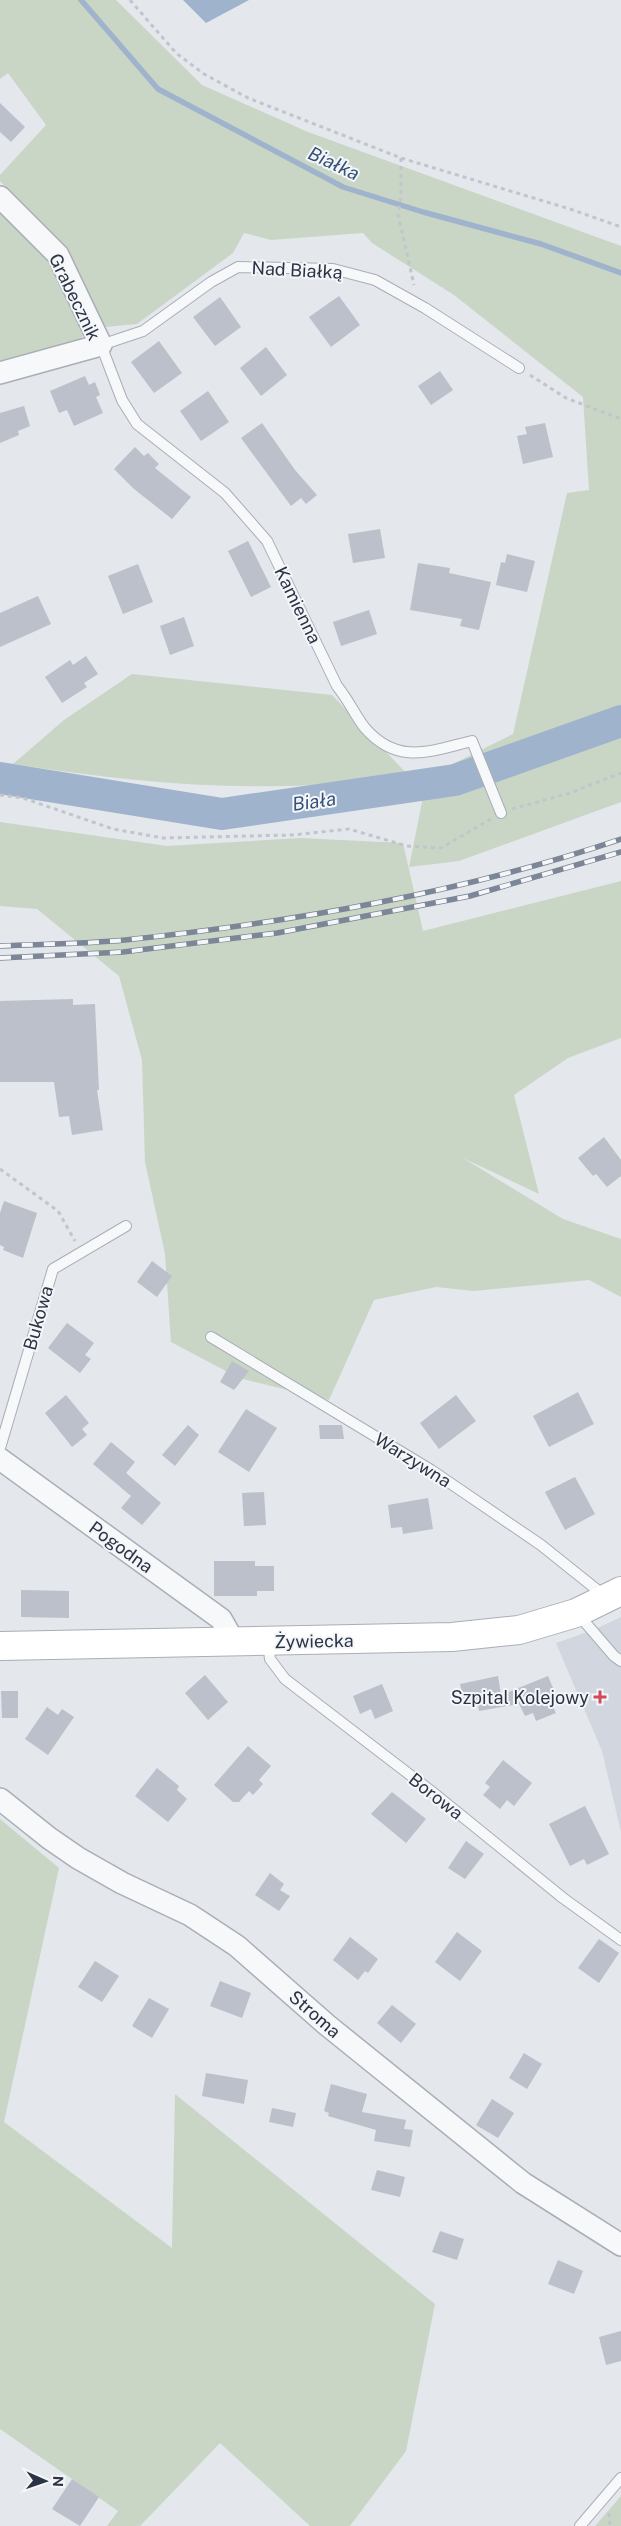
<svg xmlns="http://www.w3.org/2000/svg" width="621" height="2526" viewBox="0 0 621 2526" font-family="'Public Sans',sans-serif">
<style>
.built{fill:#d2d6de}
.green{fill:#c9d6c5}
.water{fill:#9fb4cc}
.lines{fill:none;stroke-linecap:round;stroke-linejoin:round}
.stream{stroke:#9fb4cc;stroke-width:5.5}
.river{stroke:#9fb4cc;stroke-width:32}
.building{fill:#bbc0ca}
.lane-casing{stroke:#a9aeb7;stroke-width:12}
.street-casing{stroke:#a9aeb7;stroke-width:24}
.secondary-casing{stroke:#a9aeb7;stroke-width:30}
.path{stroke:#c2c5cb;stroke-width:3;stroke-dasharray:4 4;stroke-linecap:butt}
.lane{stroke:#f7f8fa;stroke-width:10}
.street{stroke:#f7f8fa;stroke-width:21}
.secondary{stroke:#fff;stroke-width:28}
.rail-casing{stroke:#7d8696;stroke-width:5.5}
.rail{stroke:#f4f6f9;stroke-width:4;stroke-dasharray:11;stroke-linecap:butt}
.poi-dot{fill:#d1495b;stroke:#f4f6f9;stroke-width:2}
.labels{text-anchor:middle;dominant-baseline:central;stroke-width:4;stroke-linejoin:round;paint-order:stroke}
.street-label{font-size:18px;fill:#2b3445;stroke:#f4f6f9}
.poi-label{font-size:18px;fill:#2b3445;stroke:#f4f6f9;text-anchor:end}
.water-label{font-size:19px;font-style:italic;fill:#34527a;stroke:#f4f6f9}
</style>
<rect width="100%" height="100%" fill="#e4e7ec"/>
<polygon class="built" points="621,1617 621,1832 602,1751 556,1643 593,1630"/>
<g class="green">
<polygon points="0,0 116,0 202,85 308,132 621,246 621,802 459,861 409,867 427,777 513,734 567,493 589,490 583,397 454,295 372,243 363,233 271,240 244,233 233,253 137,324 105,327 64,253 0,181 0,175 46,125 8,73 0,79"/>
<polygon points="0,206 37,241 63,279 84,323 83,336 75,346 0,363"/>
<path d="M132,674L332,695L408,775C367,779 324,786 283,786C192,788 103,778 13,764L64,720Z"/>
<polygon points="0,822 167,846 300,838 403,843 423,931 621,881 621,1038 568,1058 514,1095 539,1194 463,1158 563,1219 621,1239 621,1297 589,1280 474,1291 436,1287 374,1300 329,1400 239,1378 171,1342 165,1254 145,1162 142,1060 119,976 37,909 0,906"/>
<polygon points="0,1819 59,1868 4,2122 172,2248 175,2094 435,2304 406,2451 350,2526 310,2526 220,2443 140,2526 107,2526 118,2511 0,2429"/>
<polygon points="621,2496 621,2526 595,2526"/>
</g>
<polygon class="water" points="183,0 249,0 206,23"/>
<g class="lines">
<polyline class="stream" points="81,0 158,89 343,187 423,212 541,244 621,273"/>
<polyline class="river" points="0,778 222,814 455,780 621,721"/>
</g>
<g class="building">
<polygon points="0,103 25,127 11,142 0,132"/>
<polygon points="339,296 360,325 331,347 309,317"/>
<polygon points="220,297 241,327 215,346 193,317"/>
<polygon points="159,341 182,373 154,393 131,362"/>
<polygon points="266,347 287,375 261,396 240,368"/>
<polygon points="440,371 453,390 431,405 418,386"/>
<polygon points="85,376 89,385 95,382 100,395 96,397 103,413 74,426 67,410 59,413 50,391"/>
<polygon points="208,391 229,422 201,441 180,411"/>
<polygon points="24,406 30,426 18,431 19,435 0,443 0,413"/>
<polygon points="262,423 295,470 317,495 306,504 301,498 291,506 241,438"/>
<polygon points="545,423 553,457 523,464 517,436 527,434 525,427"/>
<polygon points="135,447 144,456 148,453 159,464 155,468 191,497 172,519 134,489 114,469"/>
<polygon points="380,529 385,558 353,563 348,534"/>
<polygon points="248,541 271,587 251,597 228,551"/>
<polygon points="507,554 535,561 527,592 496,585 501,562 505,563"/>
<polygon points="418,563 450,568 449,573 491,582 479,630 460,626 462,619 410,610"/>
<polygon points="138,564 153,602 123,614 108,576"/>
<polygon points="38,596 51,624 0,647 0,613"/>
<polygon points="369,610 377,634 341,646 333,622"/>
<polygon points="184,617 194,646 170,655 160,626"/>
<polygon points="86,656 98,674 84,683 87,687 62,703 45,677 70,660 73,665"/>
<polygon points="73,999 73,1005 95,1004 99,1090 97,1090 103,1130 72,1135 69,1116 59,1117 54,1082 0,1082 0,1001"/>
<polygon points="604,1137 621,1160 621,1176 607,1187 596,1174 593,1176 578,1158"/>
<polygon points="4,1201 37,1213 23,1258 3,1250 4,1247 0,1245 0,1213"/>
<polygon points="152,1261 172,1276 157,1297 137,1282"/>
<polygon points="67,1323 94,1343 85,1355 91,1359 80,1373 48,1348"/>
<polygon points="232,1361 249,1371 234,1390 220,1382"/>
<polygon points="578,1392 594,1424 549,1447 533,1416"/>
<polygon points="66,1395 89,1423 82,1429 87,1435 72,1447 45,1413"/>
<polygon points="456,1395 476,1421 439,1449 420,1423"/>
<polygon points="246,1409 277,1428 249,1472 218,1452"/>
<polygon points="188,1425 199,1435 175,1466 162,1455"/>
<polygon points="319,1425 342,1425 344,1439 320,1439"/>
<polygon points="111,1442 135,1462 126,1473 161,1503 142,1525 121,1508 131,1496 93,1464"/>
<polygon points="575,1477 595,1514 565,1530 545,1492"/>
<polygon points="264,1492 266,1525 244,1526 242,1493"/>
<polygon points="428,1498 433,1529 403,1534 402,1527 391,1528 388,1505"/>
<polygon points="214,1561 255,1561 255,1566 274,1566 274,1591 257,1591 257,1596 214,1596"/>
<polygon points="21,1590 69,1591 69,1618 21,1617"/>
<polygon points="205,1675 228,1702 208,1720 185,1693"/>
<polygon points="498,1676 501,1695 548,1676 558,1700 551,1703 556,1713 536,1721 533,1713 525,1716 519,1704 479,1711 478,1705 486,1702 486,1699 464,1703 460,1684"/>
<polygon points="382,1684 393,1711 375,1719 371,1709 360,1714 353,1696"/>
<polygon points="1,1691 18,1691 18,1718 2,1718"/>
<polygon points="47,1707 58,1715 62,1709 74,1717 48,1755 25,1739"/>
<polygon points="248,1746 271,1766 259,1780 263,1784 253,1795 249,1791 239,1802 233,1802 214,1785"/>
<polygon points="503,1760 532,1783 514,1806 507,1800 500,1809 483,1795 490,1787 485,1783"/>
<polygon points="157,1768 179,1786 177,1790 187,1799 168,1822 135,1796"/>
<polygon points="392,1792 426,1819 406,1843 371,1814"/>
<polygon points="585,1806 609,1854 587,1865 584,1859 570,1866 549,1824"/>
<polygon points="466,1841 484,1854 465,1879 448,1868"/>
<polygon points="270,1873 284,1884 280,1890 290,1896 279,1911 255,1895"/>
<polygon points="457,1932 482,1951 460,1981 435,1962"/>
<polygon points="350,1937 378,1959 368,1973 365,1971 358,1980 333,1960"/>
<polygon points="599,1939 619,1953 599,1983 578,1968"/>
<polygon points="95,1961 119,1976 102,2002 78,1987"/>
<polygon points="220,1981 251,1993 242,2018 210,2006"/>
<polygon points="149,1998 169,2009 152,2038 132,2026"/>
<polygon points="392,2005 416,2024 401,2043 377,2023"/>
<polygon points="524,2053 542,2064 527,2089 509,2078"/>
<polygon points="206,2073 248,2080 244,2104 202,2096"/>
<polygon points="331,2084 367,2094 362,2112 406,2120 404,2129 413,2130 410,2147 374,2141 376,2130 328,2116 329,2113 324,2111"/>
<polygon points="492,2099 514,2113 498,2138 476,2125"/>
<polygon points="272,2108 296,2113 293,2127 269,2122"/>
<polygon points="377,2170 405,2177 400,2197 371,2190"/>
<polygon points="440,2231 464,2239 457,2260 432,2252"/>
<polygon points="558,2260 583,2271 574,2294 548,2284"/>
<polygon points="621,2331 621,2361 606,2365 599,2337"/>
<polygon points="72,2479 99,2497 80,2526 52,2509"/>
</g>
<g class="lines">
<g class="lane-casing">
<g id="lane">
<path d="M501,813L472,741C431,751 398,766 365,728C356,717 348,699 337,686L267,541L225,493L137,424L122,400L101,345L143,331L211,282L238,267L333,269L375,280L425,308L519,368"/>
<polyline points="211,1337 431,1470 541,1545 606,1597"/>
<polyline points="0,1448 53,1269 126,1226"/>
<polyline points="577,1613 614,1656 621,1661"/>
<polyline points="268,1643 270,1659 285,1679 431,1791 563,1898 621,1940"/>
<polyline points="580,2526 621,2478"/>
</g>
</g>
<g class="street-casing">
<g id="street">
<polyline points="0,197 58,255 101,345 0,373"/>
<polyline points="0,1459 221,1619 234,1642"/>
<polyline points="0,1799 49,1838 78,1858 122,1883 190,1915 237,1946 327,2025 523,2183 621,2245"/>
</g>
</g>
<g class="secondary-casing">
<polyline id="secondary" points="0,1646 452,1637 519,1630 576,1613 621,1591"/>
</g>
<g class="path">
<polyline points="130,0 176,53 204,74 248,98 401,158 570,209 621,227"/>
<polyline points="401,158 401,195 398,214 414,285"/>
<polyline points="530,375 566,398 621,419"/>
<polyline points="0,795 23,798 113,829 163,838 292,835 349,829 407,846 441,848 491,819"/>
<polyline points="512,809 570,793 621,773"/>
<polyline points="0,1169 58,1211 75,1241"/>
<polyline points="609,2513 610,2526"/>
</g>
<use href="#lane" class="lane"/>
<use href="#street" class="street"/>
<use href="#secondary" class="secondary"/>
<g class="rail-casing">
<g id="rail">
<path d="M0,946C41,944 84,944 125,940C293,922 461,893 621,839"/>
<polyline points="0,958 123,952 277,933 470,896 621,852"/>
</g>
</g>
<use href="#rail" class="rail"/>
</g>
<path class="poi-dot" d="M597.5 1689.5h5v5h5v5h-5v5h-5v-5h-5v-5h5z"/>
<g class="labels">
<g class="street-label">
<text transform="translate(297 270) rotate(3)">Nad Białką</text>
<text transform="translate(75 297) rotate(64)">Grabecznik</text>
<text transform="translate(298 605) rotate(64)">Kamienna</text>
<text transform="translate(38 1318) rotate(-74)">Bukowa</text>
<text transform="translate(413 1460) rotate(32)">Warzywna</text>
<text transform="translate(121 1547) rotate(36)">Pogodna</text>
<text transform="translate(314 1641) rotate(-1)">Żywiecka</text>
<text transform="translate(436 1796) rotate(38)">Borowa</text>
<text transform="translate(315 2014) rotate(41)">Stroma</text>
</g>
<g class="poi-label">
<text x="589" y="1697">Szpital Kolejowy</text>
</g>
<g class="water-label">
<text transform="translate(334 163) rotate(25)">Białka</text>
<text transform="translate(314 801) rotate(-8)">Biała</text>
</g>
</g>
<g transform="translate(45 2481) rotate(92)" stroke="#f4f6f9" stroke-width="4" paint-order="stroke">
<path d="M0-4L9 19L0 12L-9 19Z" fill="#2b3445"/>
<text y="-8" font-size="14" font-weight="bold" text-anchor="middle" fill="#2b3445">N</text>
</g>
</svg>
